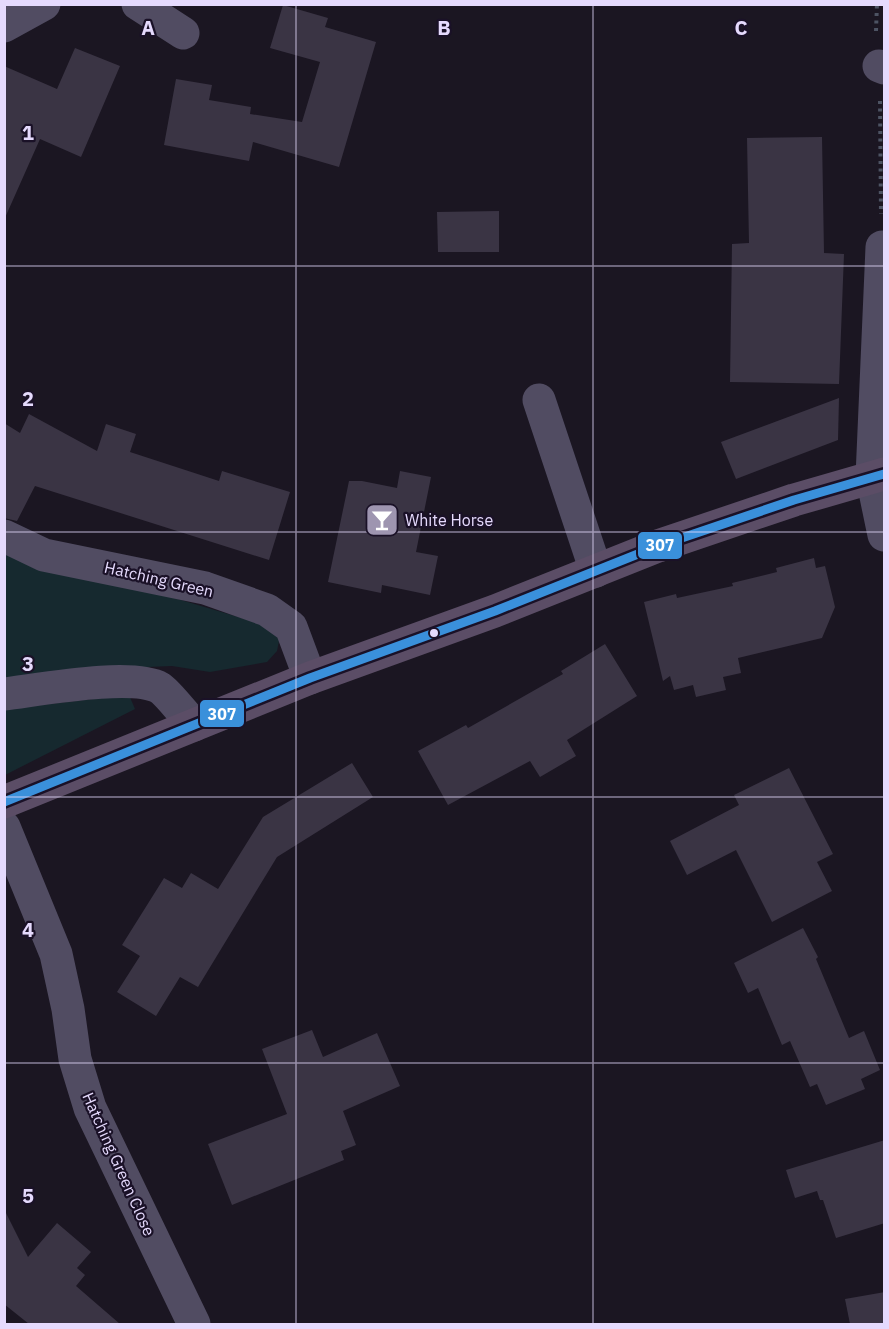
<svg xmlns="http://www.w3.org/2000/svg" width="889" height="1329" viewBox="0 0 889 1329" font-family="'IBM Plex Sans',sans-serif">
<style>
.green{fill:#16292f}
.building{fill:#3a3444}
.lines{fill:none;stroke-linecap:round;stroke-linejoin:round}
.path{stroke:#4d5363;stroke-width:4;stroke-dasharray:3 4.5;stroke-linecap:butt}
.minor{stroke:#514c62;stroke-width:33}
.major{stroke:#5b4d66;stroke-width:33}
.bus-1-casing{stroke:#1a1127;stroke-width:14}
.bus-1{stroke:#3a90db;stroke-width:9}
.grid{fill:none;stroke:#e5dafd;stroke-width:1.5;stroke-opacity:0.55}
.bus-dot{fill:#e5dafd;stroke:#1a1127;stroke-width:2}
.labels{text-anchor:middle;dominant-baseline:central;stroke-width:4.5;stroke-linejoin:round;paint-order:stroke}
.poi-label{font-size:16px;fill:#e5dafd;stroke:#1a1127;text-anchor:start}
.street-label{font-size:16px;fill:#e5dafd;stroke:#1a1127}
.grid-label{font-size:20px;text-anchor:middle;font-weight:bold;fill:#e5dafd;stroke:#1a1127;stroke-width:4.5;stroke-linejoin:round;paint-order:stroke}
.line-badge{stroke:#1a1127;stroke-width:2}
.badge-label{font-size:16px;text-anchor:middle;font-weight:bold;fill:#fff}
</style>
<rect width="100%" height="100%" fill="#1b1622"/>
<g class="green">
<polygon points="4,553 164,595 265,625 280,636 277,651 267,662 210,672 172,666 97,669 5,681"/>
<polygon points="129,695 135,709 5,775 5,709"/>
</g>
<g class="building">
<polygon points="283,5 328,18 325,27 376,42 339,167 253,142 249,161 164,145 176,79 212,85 209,100 251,107 250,114 302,122 320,62 270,48"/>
<polygon points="75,48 120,66 81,157 40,139 4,220 4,66 57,89"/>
<polygon points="822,137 824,253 844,254 839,384 730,382 732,244 749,243 747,138"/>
<polygon points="499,211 499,252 438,252 437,212"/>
<polygon points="839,398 838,440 736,479 721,442"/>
<polygon points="29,414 97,451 106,424 136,434 130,452 219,481 222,471 290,492 269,560 35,486 17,521 4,518 4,423 20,433"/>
<polygon points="400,471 431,477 416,552 438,556 430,595 382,585 381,593 328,582 349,481 362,481 397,488"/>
<polygon points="814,558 816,568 825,566 835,607 822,638 738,658 741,673 723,677 726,690 696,697 693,685 674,690 670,676 663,681 644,602 676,594 677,598 733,586 732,583 777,572 776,568"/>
<polygon points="605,644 637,696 567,740 576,756 540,777 530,761 448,805 418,751 466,725 468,728 563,674 561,671"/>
<polygon points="352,763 373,797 277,857 198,987 180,977 156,1016 117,992 140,956 122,945 164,878 182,888 191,873 218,889 263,817"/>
<polygon points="789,768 833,854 817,862 832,891 772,922 736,850 687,875 670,841 739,805 734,795"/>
<polygon points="803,928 818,957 816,959 849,1038 864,1031 880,1070 861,1079 865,1089 826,1105 817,1084 810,1087 790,1041 782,1045 758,988 748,993 734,963"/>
<polygon points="312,1030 323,1057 377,1033 400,1086 343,1111 356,1145 341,1151 344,1160 232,1205 208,1144 287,1114 262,1049"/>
<polygon points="885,1140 885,1223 836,1238 823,1200 820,1200 817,1191 795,1198 786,1170"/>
<polygon points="4,1209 28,1257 57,1223 91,1252 77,1268 85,1275 76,1286 120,1324 29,1324 4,1304"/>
<polygon points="885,1292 885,1324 850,1324 845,1299"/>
</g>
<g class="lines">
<g class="path">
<polyline points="876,31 877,4"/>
<polyline points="880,101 881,214"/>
</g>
<g class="minor">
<polyline points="138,4 183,33"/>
<polyline points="4,26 44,4"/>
<polyline points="879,66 884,68"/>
<polyline points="882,247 872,477 884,535"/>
<polyline points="539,400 596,571"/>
<polyline points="4,536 44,555 205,588 267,610 291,627 310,678"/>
<path d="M4,694C38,690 132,672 160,688C168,693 186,717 194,725"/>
<polyline points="4,827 56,954 68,1009 75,1059 90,1108 194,1324"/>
</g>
<polyline class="major" points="4,802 310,678 495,611 658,546 794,500 884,474"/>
<g class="bus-1-casing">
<polyline id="bus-1" points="4,802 310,678 495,611 658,546 794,500 884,474"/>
</g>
<use href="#bus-1" class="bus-1"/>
</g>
<path class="grid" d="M296,4V1324M593,4V1324M4,266H884M4,532H884M4,797H884M4,1063H884"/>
<defs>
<g id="bar-square" transform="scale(1.725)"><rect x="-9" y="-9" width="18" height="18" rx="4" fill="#9e95b0" stroke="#1a1127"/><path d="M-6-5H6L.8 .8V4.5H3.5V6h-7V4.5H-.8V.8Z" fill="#fff"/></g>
</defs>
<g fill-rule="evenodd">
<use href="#bar-square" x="382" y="520"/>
</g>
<circle class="bus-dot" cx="434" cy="633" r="5"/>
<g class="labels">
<g class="poi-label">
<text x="405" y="520">White Horse</text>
</g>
<g class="street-label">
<text transform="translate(159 579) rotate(13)">Hatching Green</text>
<text transform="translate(119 1164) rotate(66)">Hatching Green Close</text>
</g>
</g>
<g class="grid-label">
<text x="148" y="35">A</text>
<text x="444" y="35">B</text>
<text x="741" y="35">C</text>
<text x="28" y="140">1</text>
<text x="28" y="406">2</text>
<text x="28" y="671">3</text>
<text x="28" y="937">4</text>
<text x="28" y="1203">5</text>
</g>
<g class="line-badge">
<rect x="637" y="531" width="46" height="29" rx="6" fill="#3a90db"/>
<rect x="199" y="699" width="46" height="29" rx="6" fill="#3a90db"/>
</g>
<g class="badge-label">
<text x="660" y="551">307</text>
<text x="222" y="720">307</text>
</g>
<rect width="889" height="1329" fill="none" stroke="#e5dafd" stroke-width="12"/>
</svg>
